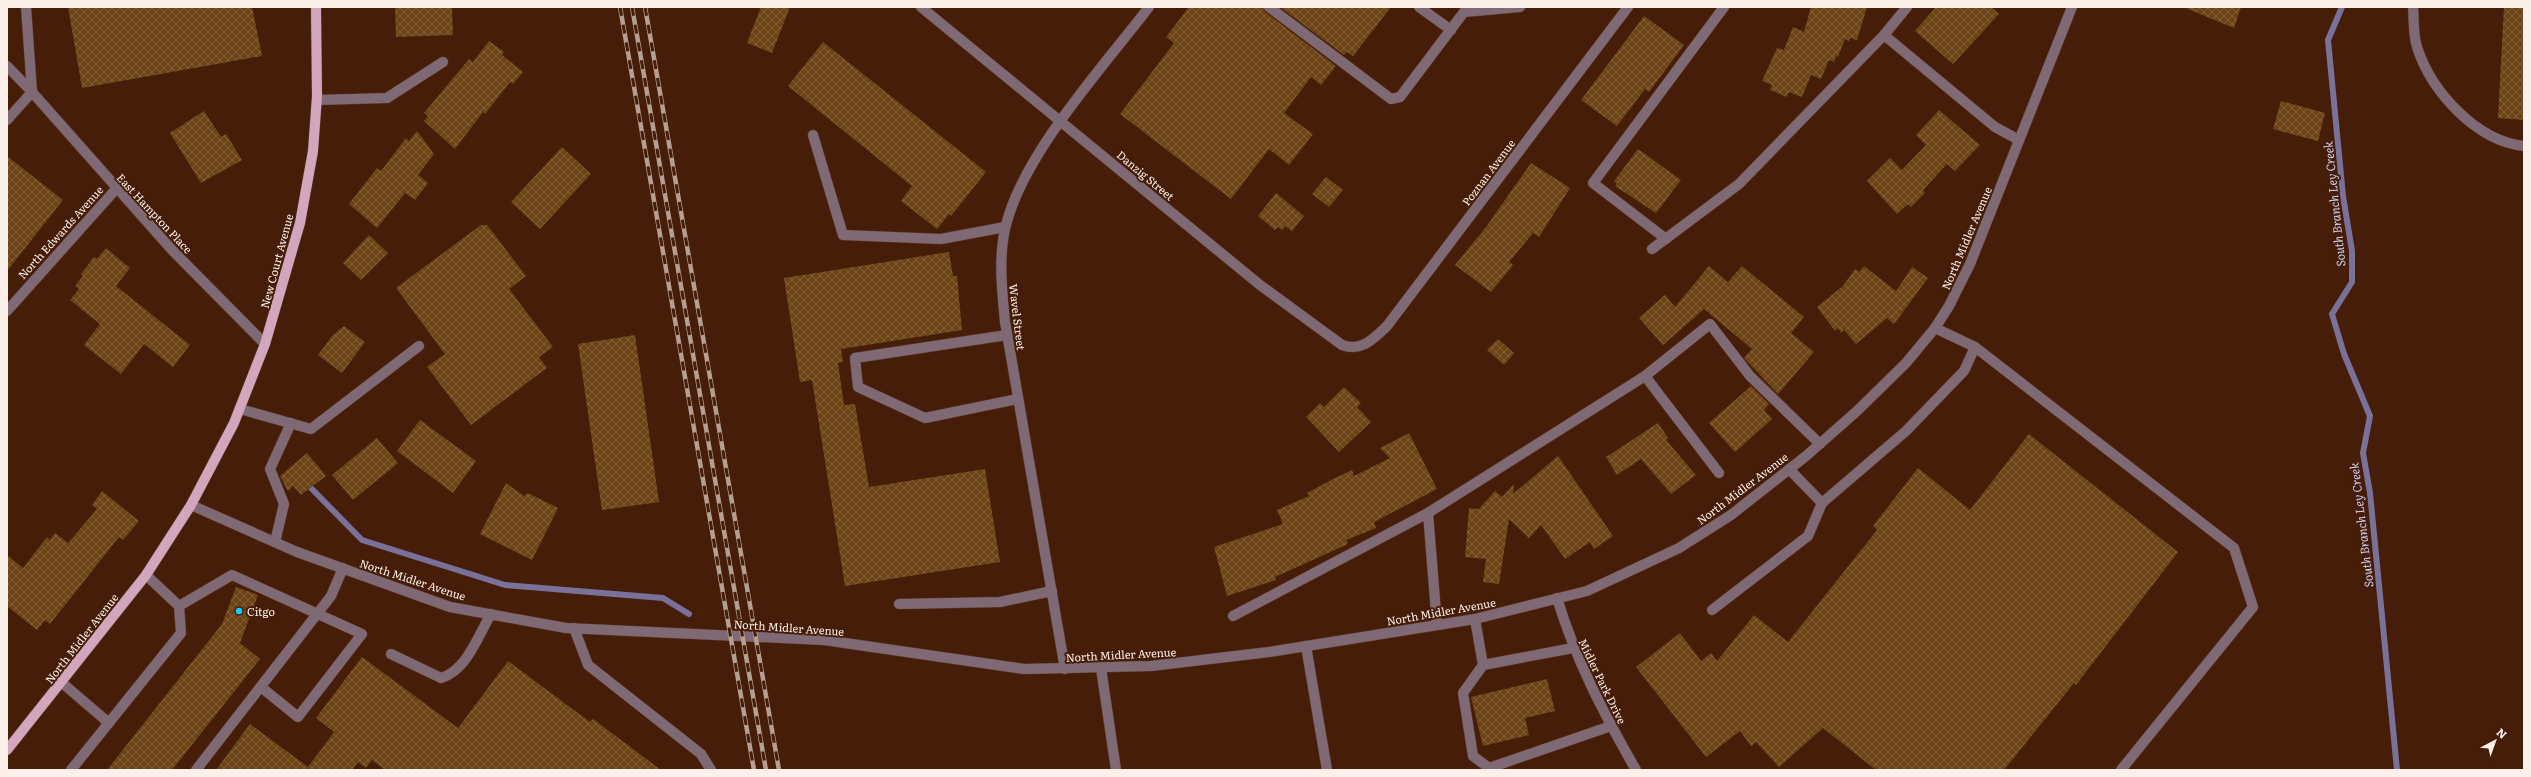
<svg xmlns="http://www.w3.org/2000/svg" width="2531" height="777" viewBox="0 0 2531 777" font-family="Literata,serif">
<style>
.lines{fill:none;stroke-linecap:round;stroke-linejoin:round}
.stream{stroke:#79719a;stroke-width:6}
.building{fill:url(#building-cross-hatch)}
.minor-casing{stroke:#5f3b28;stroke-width:11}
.major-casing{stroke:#5f3b28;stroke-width:11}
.minor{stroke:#7e6974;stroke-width:10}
.major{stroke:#d2a6bd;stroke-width:10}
.rail-casing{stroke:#b59e92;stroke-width:4.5}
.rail{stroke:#461d08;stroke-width:3;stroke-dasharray:9;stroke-linecap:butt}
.poi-dot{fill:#1cc9fc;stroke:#461d08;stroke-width:1.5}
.labels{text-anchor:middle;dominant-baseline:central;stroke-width:4;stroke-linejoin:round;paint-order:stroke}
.street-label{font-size:11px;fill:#fcf0eb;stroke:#461d08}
.poi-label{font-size:11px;fill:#fcf0eb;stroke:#461d08;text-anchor:start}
.water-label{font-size:12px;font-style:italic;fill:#cfcff5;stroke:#461d08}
</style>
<defs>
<pattern id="building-cross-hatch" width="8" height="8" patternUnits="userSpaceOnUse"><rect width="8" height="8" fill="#6c4416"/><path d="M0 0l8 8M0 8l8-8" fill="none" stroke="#825f38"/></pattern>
</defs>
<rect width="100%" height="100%" fill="#461d08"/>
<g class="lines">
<g class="stream">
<polyline points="2342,7 2328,40 2343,196 2352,251 2352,282 2332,314 2344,354 2370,416 2363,453 2370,493 2397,770"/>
<polyline points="311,488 362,540 505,585 663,598 689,614"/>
</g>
</g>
<g class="building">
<polygon points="68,7 252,7 262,56 82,88"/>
<polygon points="395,7 452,7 453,35 396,37"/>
<polygon points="761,7 790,7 772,53 747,43"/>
<polygon points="1189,7 1263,7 1265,12 1336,66 1321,85 1311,77 1284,113 1313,134 1289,165 1269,149 1231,199 1120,114 1174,43 1166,37"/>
<polygon points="1280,7 1391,7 1353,56 1347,52 1344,55"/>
<polygon points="1811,7 1867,7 1857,40 1850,38 1849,41 1845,39 1838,57 1836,56 1834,62 1829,60 1821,79 1811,75 1802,97 1789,92 1787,97 1770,90 1772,85 1762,81 1777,48 1784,50 1793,27 1804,32"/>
<polygon points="1936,7 1991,7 1999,14 1953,64 1915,31"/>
<polygon points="2183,7 2241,7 2234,28"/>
<polygon points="2504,7 2524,7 2524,120 2498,118"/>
<polygon points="1644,16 1684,45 1649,92 1645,89 1617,126 1581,100"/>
<polygon points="489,41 504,52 502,55 523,72 513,84 510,82 485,114 483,112 455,149 424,121 428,116 424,113 469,59 473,62"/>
<polygon points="823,42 986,172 951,216 949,214 937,229 901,201 912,186 788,86"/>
<polygon points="2281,101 2325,113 2318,141 2273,129"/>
<polygon points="1939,110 1980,145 1955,171 1947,164 1923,190 1925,193 1911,207 1908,204 1897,214 1867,181 1890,158 1902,170 1926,145 1916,135"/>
<polygon points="204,111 221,137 226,134 242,160 201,183 170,133"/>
<polygon points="417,131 434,154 418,175 428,183 415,200 405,193 377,228 349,204 377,168 381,171 406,138 409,141"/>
<polygon points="562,147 591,174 540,229 511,202"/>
<polygon points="1638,149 1681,180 1656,213 1615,186 1617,184 1614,181"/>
<polygon points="7,156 63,200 7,271"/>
<polygon points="1531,163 1570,188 1539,237 1533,233 1509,262 1513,265 1491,292 1455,265 1486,227"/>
<polygon points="1326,177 1343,190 1329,207 1312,194"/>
<polygon points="1276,193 1304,216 1292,231 1285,226 1282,230 1278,227 1275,230 1258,216"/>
<polygon points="481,225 487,225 526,276 509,289 553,347 539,357 547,368 471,425 427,367 445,354 396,288"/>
<polygon points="369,235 388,253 361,280 343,263"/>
<polygon points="106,248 130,268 116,286 190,345 173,367 144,344 121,374 84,345 100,324 70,300 79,289 75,286 83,276 81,274 94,257 97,259"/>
<polygon points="949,252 953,276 957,276 962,330 841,349 843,362 838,363 844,405 855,404 869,487 985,469 1000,562 845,586 812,380 800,382 784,278"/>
<polygon points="1709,266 1728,282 1742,266 1804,317 1791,333 1814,352 1778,394 1744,358 1752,349 1704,309 1663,345 1639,318 1665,295 1675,307"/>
<polygon points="1864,266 1896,291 1912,267 1928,278 1894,324 1887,318 1856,344 1844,330 1841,333 1838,328 1835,331 1817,307 1843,286 1855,269 1859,272"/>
<polygon points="344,326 365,342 342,373 318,355 333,335"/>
<polygon points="635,335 659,502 602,510 578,344"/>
<polygon points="1498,339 1514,353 1504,365 1487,350"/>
<polygon points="1751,386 1769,404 1764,410 1772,419 1735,452 1709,423"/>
<polygon points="1344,387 1361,403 1357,407 1371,422 1339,452 1306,417 1320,403 1324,407"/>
<polygon points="420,420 476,461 453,493 397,451"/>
<polygon points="1658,423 1668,438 1666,440 1696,475 1671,494 1641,459 1617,475 1606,457"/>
<polygon points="1409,433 1437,489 1374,522 1376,528 1346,540 1348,544 1275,577 1276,580 1227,596 1214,547 1283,524 1277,510 1309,496 1307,493 1331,480 1352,470 1354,476 1390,458 1380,448"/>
<polygon points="2029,434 2178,552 2076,685 2074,683 2004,770 1876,770 1823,728 1779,767 1756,742 1751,746 1740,731 1706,757 1636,667 1680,633 1701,661 1711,653 1717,661 1754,615 1788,642 1877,530 1873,526 1918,468 1970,510"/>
<polygon points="377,438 398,463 353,500 332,475"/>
<polygon points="307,453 326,476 301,495 293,486 288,491 280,476"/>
<polygon points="1558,456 1613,536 1594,549 1590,542 1565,559 1541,525 1529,538 1509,519 1499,584 1483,582 1486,559 1465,557 1469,508 1479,509 1495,491 1502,497 1514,484 1513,494"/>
<polygon points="506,483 524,496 528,493 558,508 532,560 480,534"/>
<polygon points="102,491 139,521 123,540 119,537 50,624 45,620 37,630 7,606 7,555 23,568 47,537 50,540 55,533 68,543 97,509 92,505"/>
<polygon points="236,587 258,595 240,643 260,659 172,770 107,770 222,624"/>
<polygon points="362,657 458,728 508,661 590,722 593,719 661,770 385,770 372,760 366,768 358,762 352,770 216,770 250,724 308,767 334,732 316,718"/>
<polygon points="1547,679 1555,711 1525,718 1529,735 1483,746 1471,697"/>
</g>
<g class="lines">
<g class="minor-casing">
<g id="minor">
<polyline points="26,7 32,92 172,250 265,344"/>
<path d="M921,7L1260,285L1342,345C1362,352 1373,339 1387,326L1628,7"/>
<polyline points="1269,7 1391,99 1400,97 1464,12 1520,7"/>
<polyline points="1419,7 1451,30"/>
<path d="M2413,7C2414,19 2413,35 2417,47C2431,91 2476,141 2524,146"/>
<polyline points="1884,35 1995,127 2019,140"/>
<polyline points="7,66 32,92 7,120"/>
<polyline points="317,100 387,98 443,62"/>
<polyline points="813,135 843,235 941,239 1005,227"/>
<polyline points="1666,239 1593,183 1724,7"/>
<polyline points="1652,249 1739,184 1884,35 1907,7"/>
<polyline points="7,311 116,189"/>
<polyline points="1935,328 1975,347 2234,548 2253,607 2121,770"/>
<polyline points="1007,335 855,358 858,387 925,418 1018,399"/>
<polyline points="1645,376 1719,473"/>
<polyline points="240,409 311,429 419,346"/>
<polyline points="1822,503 1906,431 1964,371 1975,347"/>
<polyline points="191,505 297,552 450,607 566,628 824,640 1024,669 1151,666 1269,652 1475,619 1587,591 1679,548 1731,515 1806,456 1857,411 1906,363 1935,328 1949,306 1970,264 2072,7"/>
<polyline points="1428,513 1437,625"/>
<polyline points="275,542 284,504 270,469 291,423"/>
<path d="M1557,598C1576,661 1604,714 1636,770"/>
<polyline points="899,604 1000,602 1052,591"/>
<polyline points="179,606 232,575 362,634 298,717 261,687"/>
<polyline points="1712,610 1808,536 1822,503 1789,469"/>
<polyline points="1233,616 1428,513 1645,376 1710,324 1750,376 1820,444"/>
<polyline points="1475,619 1483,665 1463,693 1473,756 1489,768 1611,726"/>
<polyline points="574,628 588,665 701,754 711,770"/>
<polyline points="1306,646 1327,770"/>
<path d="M391,654L441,678C467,670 478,636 491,614"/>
<polyline points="1483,665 1573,648"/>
<polyline points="1101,668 1116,770"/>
<path d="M1065,669L1005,322C1002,291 998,256 1006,225C1024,153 1103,67 1149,7"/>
<polyline points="61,682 109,723"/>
<polyline points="71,770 181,633 179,606 146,575"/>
<polyline points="196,770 331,596 343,568"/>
</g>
</g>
<g class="major-casing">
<polyline id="major" points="7,750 146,575 191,505 234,423 265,344 300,223 313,151 317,96 316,7"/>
</g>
<use href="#minor" class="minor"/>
<use href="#major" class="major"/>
<g class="rail-casing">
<g id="rail">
<polyline points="620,7 754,770"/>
<polyline points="632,7 766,770"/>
<polyline points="645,7 779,770"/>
</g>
</g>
<use href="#rail" class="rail"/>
</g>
<circle class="poi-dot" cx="239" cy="611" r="4"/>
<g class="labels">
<g class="street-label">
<text transform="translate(1488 172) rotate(-53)">Poznan Avenue</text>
<text transform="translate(1146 175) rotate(40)">Danzig Street</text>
<text transform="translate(155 213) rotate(47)">East Hampton Place</text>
<text transform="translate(60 232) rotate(-48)">North Edwards Avenue</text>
<text transform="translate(1966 238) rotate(-67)">North Midler Avenue</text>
<text transform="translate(276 261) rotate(-75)">New Court Avenue</text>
<text transform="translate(1018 317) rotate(83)">Wavel Street</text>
<text transform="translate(1742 488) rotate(-37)">North Midler Avenue</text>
<text transform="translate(413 579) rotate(18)">North Midler Avenue</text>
<text transform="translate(1441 611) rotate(-10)">North Midler Avenue</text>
<text transform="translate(789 627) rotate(4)">North Midler Avenue</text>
<text transform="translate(81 638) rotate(-52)">North Midler Avenue</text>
<text transform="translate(1121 654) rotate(-3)">North Midler Avenue</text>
<text transform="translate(1603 681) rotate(64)">Midler Park Drive</text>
</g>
<g class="poi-label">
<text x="247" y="611">Citgo</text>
</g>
<g class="water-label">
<text transform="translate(2334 204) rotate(-96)">South Branch Ley Creek</text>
<text transform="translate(2361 525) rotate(-97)">South Branch Ley Creek</text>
</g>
</g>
<rect width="2531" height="777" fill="none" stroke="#fcf0eb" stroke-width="16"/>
<g transform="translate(2495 741) rotate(41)" stroke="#461d08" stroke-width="3" paint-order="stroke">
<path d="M0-3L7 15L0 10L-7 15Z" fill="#fcf0eb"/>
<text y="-6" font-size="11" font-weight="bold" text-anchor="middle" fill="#fcf0eb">N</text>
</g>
</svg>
